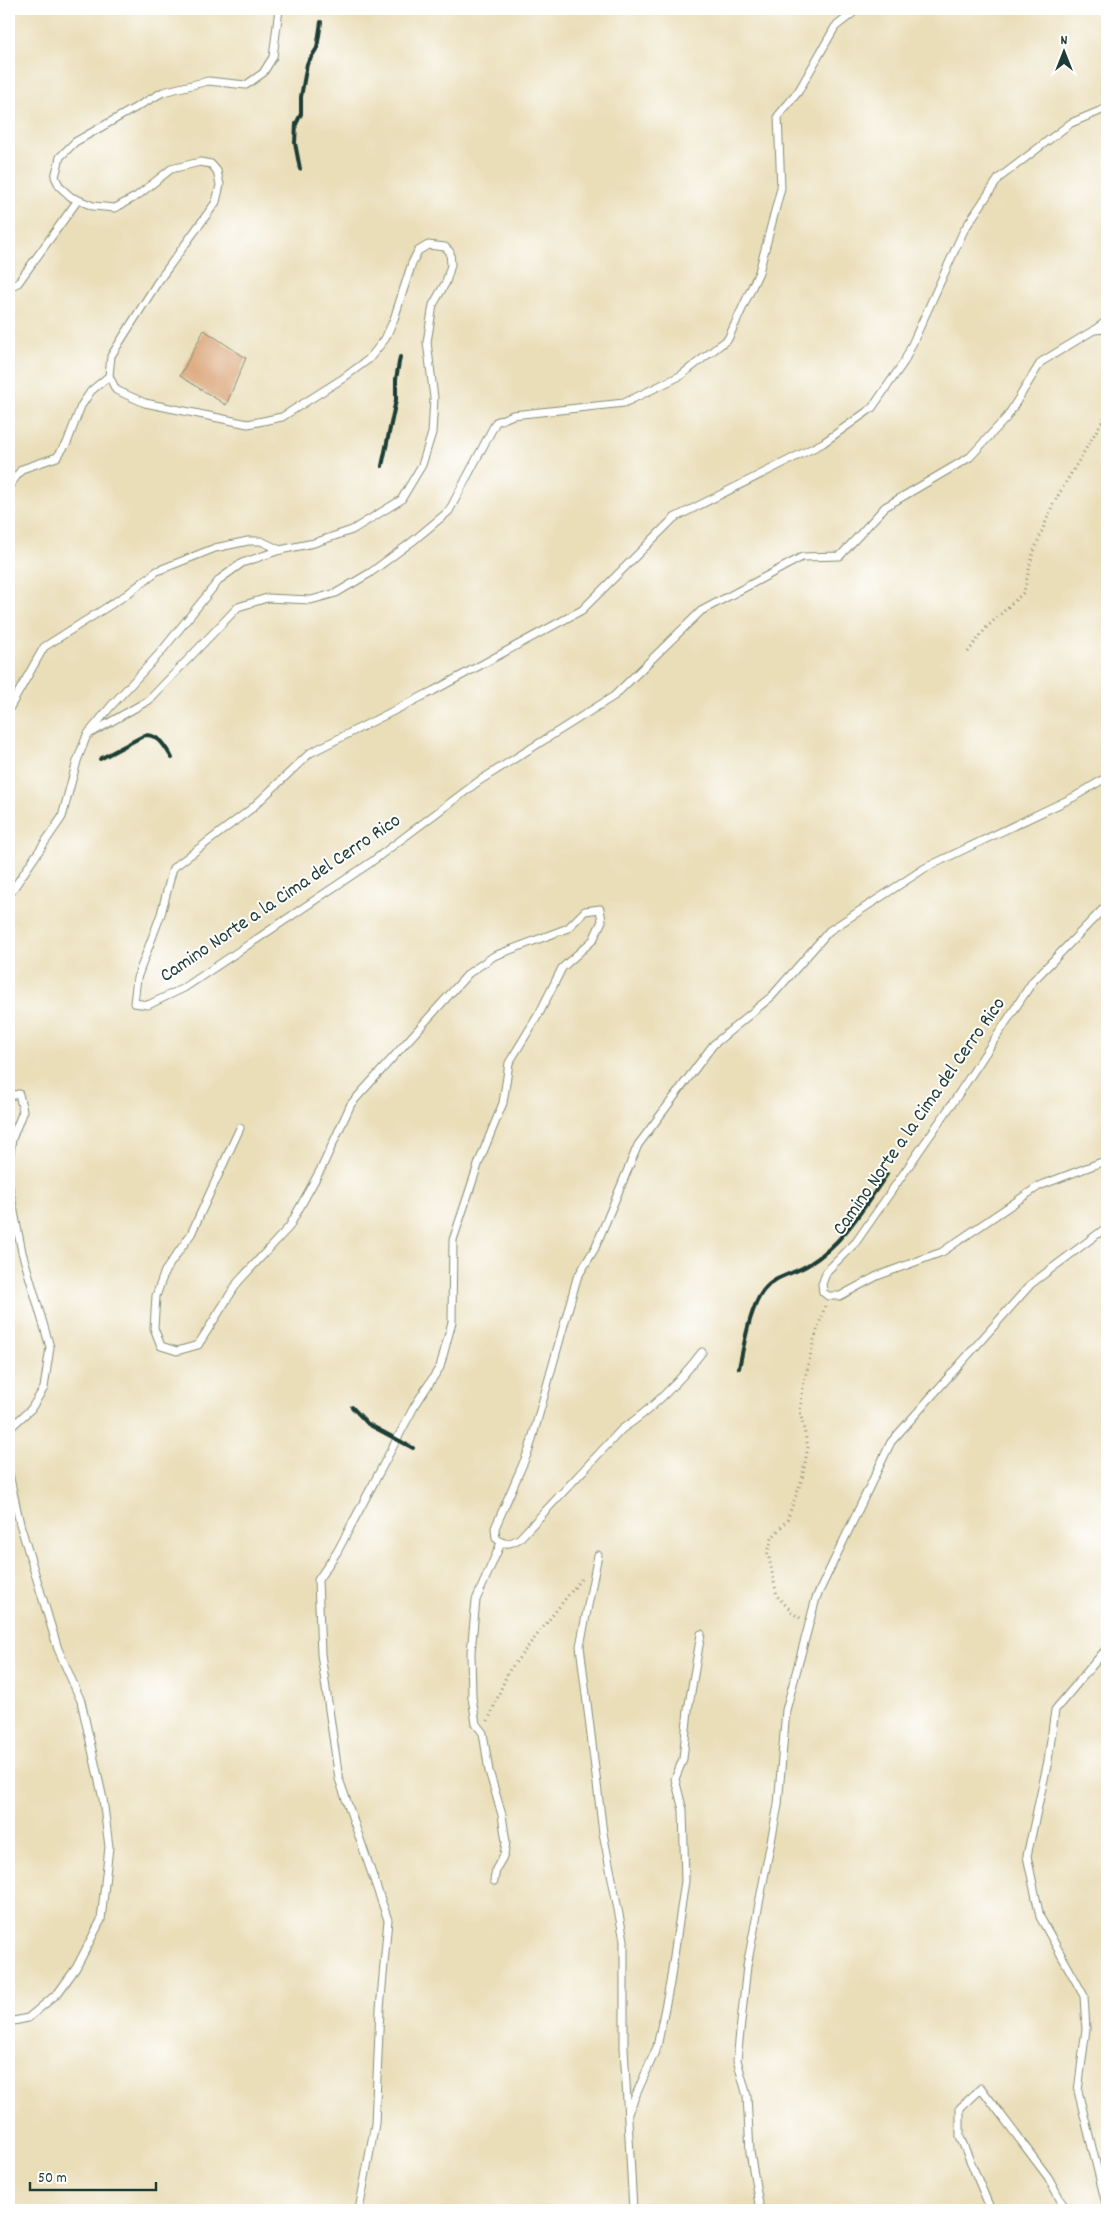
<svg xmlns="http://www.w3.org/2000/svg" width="1116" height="2219" viewBox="0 0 1116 2219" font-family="Dekko,sans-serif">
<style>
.building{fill:#dba87d}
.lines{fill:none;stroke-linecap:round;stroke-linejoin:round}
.lane-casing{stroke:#848e76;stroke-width:9}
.path{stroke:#848e76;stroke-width:3;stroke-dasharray:1 4;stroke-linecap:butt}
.lane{stroke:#fff;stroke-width:7}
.rail{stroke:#1f3d34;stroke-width:4}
.labels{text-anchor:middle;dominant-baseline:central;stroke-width:4;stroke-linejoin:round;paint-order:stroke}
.street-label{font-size:20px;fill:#1f3d34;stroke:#fff}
</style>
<rect width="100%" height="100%" fill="#fff"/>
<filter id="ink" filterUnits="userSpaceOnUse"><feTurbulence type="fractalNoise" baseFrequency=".02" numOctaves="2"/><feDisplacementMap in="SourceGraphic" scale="10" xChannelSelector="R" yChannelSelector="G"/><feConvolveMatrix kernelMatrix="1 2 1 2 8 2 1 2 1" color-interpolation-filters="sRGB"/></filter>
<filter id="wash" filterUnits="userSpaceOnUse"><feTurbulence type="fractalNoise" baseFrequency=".0096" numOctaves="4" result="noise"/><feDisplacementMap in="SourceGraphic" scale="20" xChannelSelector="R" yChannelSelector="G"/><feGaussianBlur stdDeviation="1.12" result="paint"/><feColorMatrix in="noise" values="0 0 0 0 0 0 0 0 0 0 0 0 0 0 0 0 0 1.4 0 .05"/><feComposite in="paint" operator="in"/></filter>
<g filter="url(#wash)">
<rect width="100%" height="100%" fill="#eadeb9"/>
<g id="blocks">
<polygon class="building" points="204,330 246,358 226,405 180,376"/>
</g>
</g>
<g filter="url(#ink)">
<use href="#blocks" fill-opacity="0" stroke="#848e76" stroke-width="1"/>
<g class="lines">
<g class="lane-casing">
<g id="lane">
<polyline points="1107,108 1071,123 999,178 964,230 904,362 872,408 823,443 674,518 582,610 433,691 310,753 251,809 173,868 161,914 137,978 134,1003 148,1005 184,988 370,863 479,781 614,696 701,611 802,557 840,556 885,507 970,457 1007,417 1041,362 1094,330 1107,329"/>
<polyline points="9,287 18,283 78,200"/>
<polyline points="1094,330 1107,321"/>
<polyline points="9,486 22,469 57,457 67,443 81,406 91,391 109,376"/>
<polyline points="9,709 44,647 126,595 157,571 215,548 248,541 261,541 280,550"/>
<polyline points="91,733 149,700 238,607 267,598 311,600 336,593 370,573 413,541 449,511 496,422 513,415 624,403 680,376 728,339 759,272 781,188 778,116 798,92 835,27 858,9"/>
<polyline points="9,895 62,817 77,761 87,735 111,706 160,653 220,579 242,563 280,550 314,543 352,530 401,500 422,465 432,433 434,398 427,342 433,305 446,282 451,265 450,252 445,247 428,245 418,251 412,263 394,319 385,339 369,359 342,379 282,417 248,424 145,403 116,390 109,376 111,356 157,283 216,202 220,185 217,171 211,164 200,162 171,169 137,196 115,208 93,206 71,197 60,187 55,177 60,157 75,142 163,92 208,81 246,85 263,73 273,57 279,9"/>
<polyline points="1107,905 1033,981 956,1098 856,1242 827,1271 822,1284 823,1292 828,1296 840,1296 877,1276 942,1252 1039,1186 1107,1160"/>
<polyline points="9,1096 19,1094 23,1111 12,1139 9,1160"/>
<polyline points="240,1128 191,1234 165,1271 156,1296 154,1328 161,1346 177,1351 198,1345 238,1282 289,1227 322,1167 351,1104 469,973 494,956 568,928 585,911 600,909 602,921 593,940 562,968 540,1012 509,1063 503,1103 479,1162 453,1240 452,1322 440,1367 414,1407 337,1552 318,1580 321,1654 339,1779 388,1920 380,2009 375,2124 359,2210"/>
<polyline points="9,1187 22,1252 50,1347 44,1388 31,1409 9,1429"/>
<path d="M702,1352C679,1382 654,1408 622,1429L520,1538C511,1544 504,1546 496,1538L495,1528L529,1450L577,1278L595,1248L638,1145L713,1045L772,996L829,931L925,868L1074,797L1107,777"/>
<polyline points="9,1474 20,1524 58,1649 81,1701 103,1799 109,1847 101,1920 76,1968 58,1993 28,2018 9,2022"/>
<polyline points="598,1555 580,1646 603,1833 624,1940 624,2047 633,2210"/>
<polyline points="1107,1648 1055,1710 1048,1761 1027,1856 1040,1917 1084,1996 1086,2029 1078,2091 1107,2208"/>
<polyline points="494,1881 496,1869 504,1855 506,1842 502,1815 489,1771 483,1733 476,1724 472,1697 471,1652 476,1600 501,1543"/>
<polyline points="628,2113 657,2047 670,1983 685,1881 683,1810 675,1779 683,1759 688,1710 701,1634"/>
<polyline points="760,2210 750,2152 747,2096 737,2060 747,1966 778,1805 786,1710 816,1598 891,1442 1031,1284 1107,1227"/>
<polyline points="991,2210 960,2137 960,2108 981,2088 1048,2177 1066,2210"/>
</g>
</g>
<g class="path">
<polyline points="968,652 986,628 1024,592 1032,556 1053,504 1107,413"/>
<polyline points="800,1618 794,1614 777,1596 768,1553 772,1538 787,1520 802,1479 808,1447 800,1412 803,1387 814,1340 825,1306"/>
<polyline points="488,1721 508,1672 581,1579"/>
</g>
<use href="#lane" class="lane"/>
<g class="rail">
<polyline points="300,169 295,143 296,124 301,114 301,97 307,64 317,48 321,22"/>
<polyline points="9,236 11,239"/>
<polyline points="382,466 396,400 396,379 400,357"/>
<path d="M100,759L145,735C160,735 165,747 172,758"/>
<path d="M739,1368C744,1346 749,1310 763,1291C775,1275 792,1275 808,1265C844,1243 864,1207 887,1174"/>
<polyline points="352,1407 368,1424 413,1448"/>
</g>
</g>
</g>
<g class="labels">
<g class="street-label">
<text transform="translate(281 899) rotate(-34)">Camino Norte a la Cima del Cerro Rico</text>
<text transform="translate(920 1117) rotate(-55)">Camino Norte a la Cima del Cerro Rico</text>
</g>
</g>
<rect width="1116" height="2219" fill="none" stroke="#fff" stroke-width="30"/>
<g transform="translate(1064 52)" stroke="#ffffff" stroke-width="4" paint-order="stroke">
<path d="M0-4L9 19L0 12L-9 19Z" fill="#1f3d34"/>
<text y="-8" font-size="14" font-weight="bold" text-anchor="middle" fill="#1f3d34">N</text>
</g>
<path d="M30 2182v8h126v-8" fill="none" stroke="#1f3d34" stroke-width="2.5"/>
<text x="38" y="2182" font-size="15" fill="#1f3d34" stroke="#ffffff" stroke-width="4" paint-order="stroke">50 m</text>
</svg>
